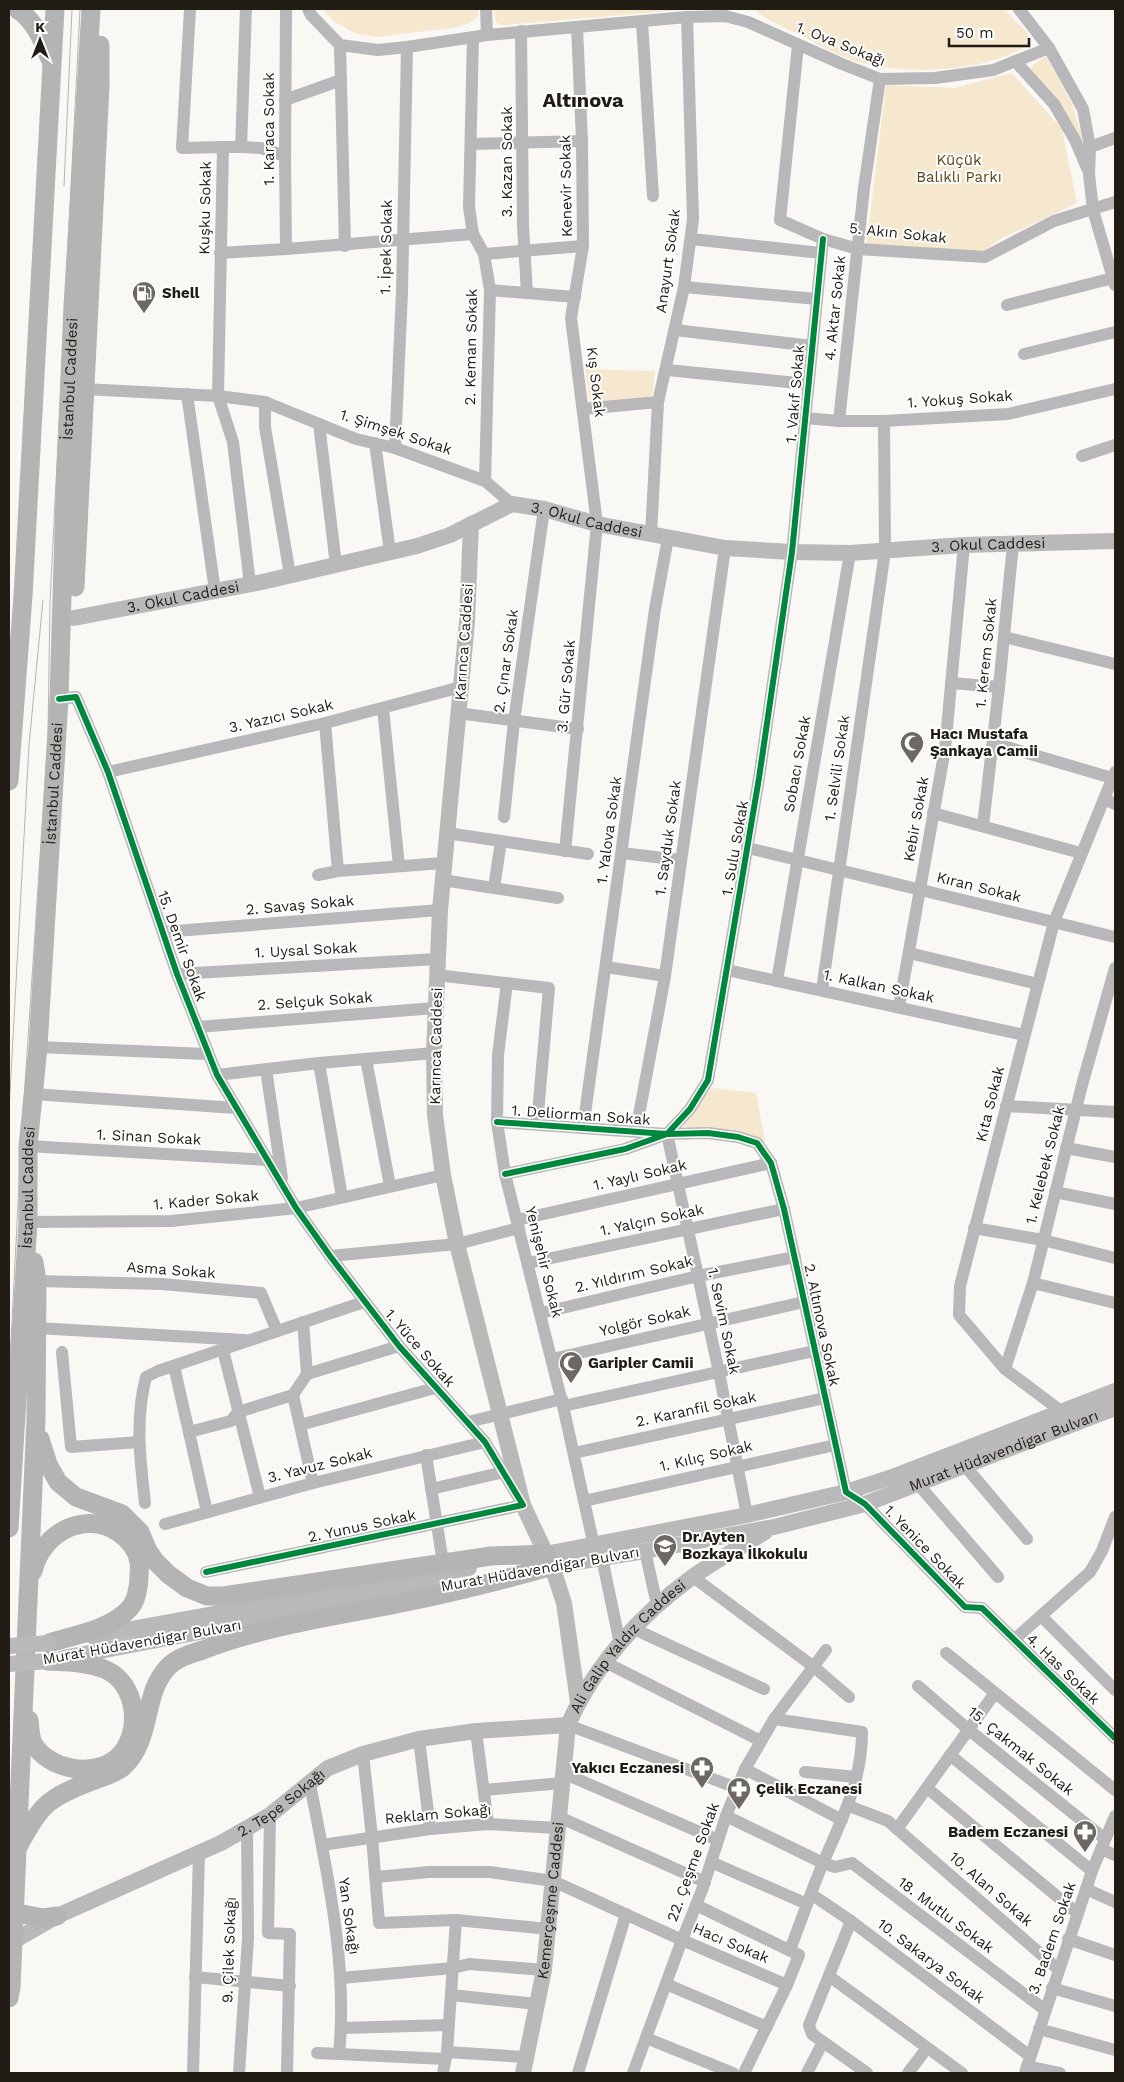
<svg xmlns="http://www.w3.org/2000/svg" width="1124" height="2082" viewBox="0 0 1124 2082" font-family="'Work Sans',sans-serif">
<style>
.green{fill:#f6e8cf}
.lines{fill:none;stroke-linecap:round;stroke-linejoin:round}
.minor{stroke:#b8b7b9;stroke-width:12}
.major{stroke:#bab9ba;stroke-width:16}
.highway{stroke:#b4b4b5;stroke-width:19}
.tram{stroke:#b5b4b3;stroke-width:1}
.major-bridge{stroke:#bab9ba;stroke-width:16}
.cycleway-casing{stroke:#fff;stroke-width:9}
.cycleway{stroke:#00873e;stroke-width:6}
.labels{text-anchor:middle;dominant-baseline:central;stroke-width:4;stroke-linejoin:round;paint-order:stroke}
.street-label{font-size:15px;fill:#211c14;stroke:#fff}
.park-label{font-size:15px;fill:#5f4616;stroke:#fff}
.poi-label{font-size:15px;font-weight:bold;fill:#211c14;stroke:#fff;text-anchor:start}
.district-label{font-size:20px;font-weight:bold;fill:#211c14;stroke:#fff}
</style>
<rect width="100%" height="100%" fill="#faf8f4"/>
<g class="green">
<polygon points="322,9 478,9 478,15 470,23 453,28 376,37 354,33 335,22"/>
<polygon points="494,9 693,9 505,25 496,23"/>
<path d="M754,9H1004L1027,32L1031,43C988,72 916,75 866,64C842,59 818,44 796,33C782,26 765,20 754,9Z"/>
<polygon points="1046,56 1072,104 1083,140 1080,142 1029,68"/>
<polygon points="1012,73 1062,129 1077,203 1000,239 982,253 866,248 886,85 954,88"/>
<polygon points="585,369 655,371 652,395 647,398 590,403"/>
<polygon points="712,1088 756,1093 765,1142 686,1127 683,1123"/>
</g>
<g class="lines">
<g class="minor">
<polyline points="190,9 182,148 223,147"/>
<polyline points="246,9 241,147 223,147 218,396 233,442 250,584"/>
<polyline points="308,9 311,15 340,45 378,50 407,47 487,35 687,17 725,16 748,22 842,64 880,79 935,78 993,70 1049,48"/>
<polyline points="486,9 487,35"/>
<polyline points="1019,9 1049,48 1083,109 1090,147 1089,174 1093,210 1115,285"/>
<polyline points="642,22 653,196"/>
<polyline points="521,31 523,226 527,293"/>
<polyline points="473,37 469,207 473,234 484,254 490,290 485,481"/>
<polyline points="340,45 345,246"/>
<polyline points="798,45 780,220 823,239 858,249 985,257 1054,221 1115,202"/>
<polyline points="1015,61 1054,104 1075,140 1087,168"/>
<polyline points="285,100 341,80"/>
<polyline points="471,144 582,141"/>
<polyline points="241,147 261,148 285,156"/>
<polyline points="1090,147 1115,138"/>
<polyline points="691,239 821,253"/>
<polyline points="286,249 473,234"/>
<polyline points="220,253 286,249 285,156 286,9"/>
<polyline points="484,254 583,246 582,141 577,27"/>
<polyline points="684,287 817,299"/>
<polyline points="490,290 575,297"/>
<polyline points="1007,305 1113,278"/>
<polyline points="675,330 812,346"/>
<polyline points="1024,354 1115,332"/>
<polyline points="667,370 808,384"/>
<polyline points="84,389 218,396 265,402 356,439 395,448 485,481 512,504"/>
<polyline points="187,394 215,591"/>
<polyline points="265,402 265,427 290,575"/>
<polyline points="583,409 658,402 684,287 693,219 687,17"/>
<polyline points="805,418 839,421 884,421 1008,414 1115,389"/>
<polyline points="839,421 864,188 880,79"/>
<polyline points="319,424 336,565"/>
<polyline points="375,443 390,552"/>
<polyline points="395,448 402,292 407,47"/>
<polyline points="1082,456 1115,445"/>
<polyline points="651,535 658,402"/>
<polyline points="1004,637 1115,664"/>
<polyline points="951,683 999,687"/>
<polyline points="59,699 76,697 108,772 177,974 217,1075 296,1208 330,1256 399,1346 485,1442 523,1505 206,1572"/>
<polyline points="383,708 399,866"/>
<polyline points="458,713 578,729"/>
<polyline points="325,723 338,871"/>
<polyline points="993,743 1112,778"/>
<polyline points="108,772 325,723 461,687"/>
<polyline points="1104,799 1115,804"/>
<polyline points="933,813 1081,853"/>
<polyline points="504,817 514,721 544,509"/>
<polyline points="983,826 999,687 1013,544"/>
<polyline points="447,833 588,854"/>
<polyline points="748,848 1115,937"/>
<polyline points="565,851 597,524 571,318 583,246"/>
<polyline points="622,853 680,860"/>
<polyline points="318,875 338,871 443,863"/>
<polyline points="442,880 558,898"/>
<polyline points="494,888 501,841"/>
<polyline points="163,932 440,910"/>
<polyline points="909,953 1038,984"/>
<polyline points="606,967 665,976"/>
<polyline points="727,970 1024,1035"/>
<polyline points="177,974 437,959"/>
<polyline points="436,975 549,988 537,1124"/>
<polyline points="777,981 850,553"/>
<polyline points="507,983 498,1055 497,1122 505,1174 563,1406 594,1546"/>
<polyline points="822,990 885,551 884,421"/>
<polyline points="899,1007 945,749 964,545"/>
<polyline points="198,1027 435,1008"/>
<polyline points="38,1047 207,1054"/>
<polyline points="366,1059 390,1186"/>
<polyline points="319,1063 342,1197"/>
<polyline points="266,1069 282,1178"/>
<polyline points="217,1075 319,1063 434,1053"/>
<polyline points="33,1094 236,1108"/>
<polyline points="1006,1106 1115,1112"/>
<polyline points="497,1122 667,1134 708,1133 738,1137 757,1143 771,1163 784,1209 846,1492 865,1504 965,1607 982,1608 1115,1738"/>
<polyline points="583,1128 655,609 668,538"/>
<polyline points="636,1131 665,976 725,548"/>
<polyline points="667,1134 719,1372 747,1515"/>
<polyline points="28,1146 268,1160"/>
<polyline points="1066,1148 1115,1157"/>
<polyline points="505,1174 625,1149 667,1134 690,1109 708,1080 759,778 792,552 823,239"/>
<polyline points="1055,1192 1115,1204"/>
<polyline points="517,1220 771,1163"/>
<polyline points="28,1222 171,1221 296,1208 443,1175"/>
<polyline points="974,1228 1043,1240 1115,1258"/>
<polyline points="330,1256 457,1244 519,1228"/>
<polyline points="528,1263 784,1209"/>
<polyline points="37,1281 162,1284 261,1293 277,1331"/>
<polyline points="1033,1283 1115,1303"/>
<polyline points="541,1313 698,1276 795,1257"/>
<polyline points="303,1322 307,1374"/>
<polyline points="37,1328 244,1340"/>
<polyline points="223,1350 260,1497"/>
<polyline points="62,1352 71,1447 139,1442"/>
<polyline points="552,1359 804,1302"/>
<polyline points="174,1366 207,1512"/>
<polyline points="1005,1369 1033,1283 1082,1085 1115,968"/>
<polyline points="293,1395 313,1483"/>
<polyline points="563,1406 814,1351"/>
<polyline points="1061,1411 1005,1369 959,1315 960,1286 1054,922 1115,772"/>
<polyline points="468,1422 562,1399"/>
<polyline points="300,1425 435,1388"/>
<polyline points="189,1432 231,1421 238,1412 293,1395 307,1374 399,1346"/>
<polyline points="574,1453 825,1398"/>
<polyline points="426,1455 443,1563"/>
<polyline points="965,1466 1027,1539"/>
<polyline points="918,1484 998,1577"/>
<polyline points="431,1489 504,1472"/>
<polyline points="584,1501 835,1445"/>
<path d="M145,1503C140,1460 135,1419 146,1377L158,1371L364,1302"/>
<polyline points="165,1524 313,1483 485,1442"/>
<polyline points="645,1551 657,1605"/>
<polyline points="602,1558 620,1644"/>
<polyline points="693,1577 814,1667 849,1697"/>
<polyline points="1041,1616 1115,1690"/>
<polyline points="634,1629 764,1689"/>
<polyline points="1015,1639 1090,1572 1102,1551 1115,1517"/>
<polyline points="946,1653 1115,1790"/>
<polyline points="605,1662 761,1741"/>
<polyline points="918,1686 969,1730 1105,1839"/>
<path d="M774,1719L862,1732C862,1782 842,1818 823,1863C811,1892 801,1921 790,1950"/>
<polyline points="568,1725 737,1788"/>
<polyline points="476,1731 488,1824"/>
<polyline points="419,1739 430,1829"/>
<polyline points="363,1754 372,1837 379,1923 456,1920 549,1929"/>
<polyline points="950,1755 1092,1871"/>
<polyline points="745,1769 842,1820"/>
<polyline points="805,1772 856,1777"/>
<polyline points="563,1773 718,1840"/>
<path d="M310,1784C327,1873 348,1963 339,2054"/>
<polyline points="927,1788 1077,1913"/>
<polyline points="484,1790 562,1783"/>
<polyline points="849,1806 888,1821 1058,1969"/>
<polyline points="270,1815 268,1933 290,1934 287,2073"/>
<polyline points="726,1816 823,1863 835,1867 852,1863 1045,2010"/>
<polyline points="559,1817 705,1882"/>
<polyline points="897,1829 995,1693"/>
<polyline points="322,1845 430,1829 488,1824 558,1828"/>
<polyline points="1101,1849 1115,1855"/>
<polyline points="711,1862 807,1904"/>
<polyline points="376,1877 429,1872 490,1872 553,1881 682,1940 787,1985"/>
<polyline points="1086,1889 1115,1902"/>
<polyline points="811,1894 851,1921 1030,2056"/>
<polyline points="696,1905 799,1955 787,1985 744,2073"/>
<polyline points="851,1921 809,2025 812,2034 867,2073"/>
<polyline points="1068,1939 1115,1955"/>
<polyline points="829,1976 962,2073"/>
<polyline points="195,1977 290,1986"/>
<polyline points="341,1978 453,1968 469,1964 544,1970"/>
<polyline points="666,1984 767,2027"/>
<polyline points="1052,1988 1115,2006"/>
<polyline points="451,1995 537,2004"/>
<polyline points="342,2028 449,2025"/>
<polyline points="1039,2029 1115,2050"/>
<polyline points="646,2038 733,2073"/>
<polyline points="447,2052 525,2057"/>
<polyline points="317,2053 445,2059"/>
<polyline points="1027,2066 1060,2073"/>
<polyline points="193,2073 199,1853"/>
<polyline points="239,2073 248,1938 247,1828"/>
<polyline points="443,2073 447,2052 456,1920"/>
<polyline points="578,2073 626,1914"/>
<polyline points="633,2073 682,1940 702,1890 726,1816 745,1769 774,1719 826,1650"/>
<polyline points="807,2073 823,2042"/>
<polyline points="908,2073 927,2048"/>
<polyline points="1025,2073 1092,1871 1115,1816"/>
</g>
<g class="major">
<polyline points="471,524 467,622 440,910 434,1053 435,1115 443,1175 457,1244 523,1505 546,1554"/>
<path id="s1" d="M74,618L262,582L417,546L450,535L512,504L544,509L597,524L725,548L792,552L850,553L964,545L1115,541"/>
<polyline points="535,1556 747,1515 846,1492 895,1476 1115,1391"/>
<polyline points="552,1566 564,1603 578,1702"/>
<path id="s2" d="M539,1568L645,1551L774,1527L865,1504L1115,1408"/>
<polyline points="92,1636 469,1568"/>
<polyline points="63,1658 439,1586"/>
<path id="s3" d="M12,1942L57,1916L221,1843L270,1815L328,1768L363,1754L419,1739L476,1731L568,1725"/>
<path id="s4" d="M523,2073L544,1970L568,1725C594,1666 639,1616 691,1578C714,1561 741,1547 765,1532"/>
</g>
<g class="highway">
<path d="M17,9C35,21 42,39 50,59"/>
<polyline points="75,587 100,86 100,45"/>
<polyline points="9,781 23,596 55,9"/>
<polyline points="40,1439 48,1464 58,1482 76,1497 122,1514 140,1532 148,1551 155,1561 168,1574 187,1588 207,1596 223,1596 491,1556 546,1554"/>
<path id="s5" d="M9,1528L28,1222V1146L38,1047L59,699L65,495L73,306L91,9"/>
<path d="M33,1571C42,1533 84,1510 118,1532C128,1539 137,1549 139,1562C140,1567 139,1573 139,1577C139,1587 136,1602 129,1609C109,1630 75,1635 49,1643"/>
<path d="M29,1720C30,1727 30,1737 33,1743C48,1770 94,1778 117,1758C143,1735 138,1682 104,1669C87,1662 66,1662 48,1661"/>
<path d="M19,1845C42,1804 47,1798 92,1781C102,1777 115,1774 123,1767C154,1738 141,1694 169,1666C177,1658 192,1653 203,1650C270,1624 346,1615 416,1600C462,1590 507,1579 552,1566"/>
<polyline points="13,1912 43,1918 57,1916"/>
<polyline points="9,1998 11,1987 36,1418 37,1281 34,1262"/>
</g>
<g class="tram">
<polyline points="64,186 72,9"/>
<polyline points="9,1111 29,745 43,600"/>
<polyline points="9,1380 21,1145 48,735 50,601 80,9"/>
</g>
<g class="major-bridge">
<polyline points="9,1646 49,1643"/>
<polyline points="9,1664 48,1661"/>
</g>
<g class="cycleway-casing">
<g id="cycleway">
<polyline points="59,699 76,697 108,772 177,974 217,1075 296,1208 330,1256 399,1346 485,1442 523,1505 206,1572"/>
<polyline points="497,1122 667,1134 708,1133 738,1137 757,1143 771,1163 784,1209 846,1492 865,1504 965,1607 982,1608 1115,1738"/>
<polyline points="505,1174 625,1149 667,1134 690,1109 708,1080 759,778 792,552 823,239"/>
</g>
</g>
<use href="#cycleway" class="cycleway"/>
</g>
<defs>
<g id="fuel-pin" transform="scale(1.25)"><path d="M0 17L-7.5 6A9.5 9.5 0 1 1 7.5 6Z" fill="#6d6962" stroke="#fff"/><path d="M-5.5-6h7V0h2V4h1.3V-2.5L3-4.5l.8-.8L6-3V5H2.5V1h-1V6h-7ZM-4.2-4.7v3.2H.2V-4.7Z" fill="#fff"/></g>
<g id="mosque-pin" transform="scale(1.25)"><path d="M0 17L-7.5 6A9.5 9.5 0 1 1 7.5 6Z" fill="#6d6962" stroke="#fff"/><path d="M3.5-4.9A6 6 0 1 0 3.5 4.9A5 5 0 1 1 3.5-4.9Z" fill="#fff"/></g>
<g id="school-pin" transform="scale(1.25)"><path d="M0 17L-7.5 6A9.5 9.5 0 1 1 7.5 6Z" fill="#6d6962" stroke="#fff"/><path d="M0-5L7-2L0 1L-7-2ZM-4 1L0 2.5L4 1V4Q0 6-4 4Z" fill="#fff"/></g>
<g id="pharmacy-pin" transform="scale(1.25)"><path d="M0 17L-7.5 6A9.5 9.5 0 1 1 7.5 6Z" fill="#6d6962" stroke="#fff"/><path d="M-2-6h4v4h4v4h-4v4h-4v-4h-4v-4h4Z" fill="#fff"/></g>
</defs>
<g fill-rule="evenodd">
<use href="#fuel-pin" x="144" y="293"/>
<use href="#mosque-pin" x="912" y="743"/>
<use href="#mosque-pin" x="571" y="1363"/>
<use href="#school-pin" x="665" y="1546"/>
<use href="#pharmacy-pin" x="702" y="1768"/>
<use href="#pharmacy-pin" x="739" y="1789"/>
<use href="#pharmacy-pin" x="1085" y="1832"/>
</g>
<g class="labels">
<g class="street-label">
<text transform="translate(841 44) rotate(22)">1. Ova Sokağı</text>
<text transform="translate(269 129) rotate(-90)">1. Karaca Sokak</text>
<text transform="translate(507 162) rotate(-90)">3. Kazan Sokak</text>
<text transform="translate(566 186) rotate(-91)">Kenevir Sokak</text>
<text transform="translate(205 208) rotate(-89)">Kuşku Sokak</text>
<text transform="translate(898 233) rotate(6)">5. Akın Sokak</text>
<text transform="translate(386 247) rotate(-89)">1. İpek Sokak</text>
<text transform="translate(668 261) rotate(-82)">Anayurt Sokak</text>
<text transform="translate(835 308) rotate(-84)">4. Aktar Sokak</text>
<text transform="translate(471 347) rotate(-89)">2. Keman Sokak</text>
<text stroke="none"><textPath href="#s5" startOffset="1151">İstanbul Caddesi</textPath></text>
<text transform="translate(596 382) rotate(83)">Kış Sokak</text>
<text transform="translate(795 394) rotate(-85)">1. Vakıf Sokak</text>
<text transform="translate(960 399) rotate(-4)">1. Yokuş Sokak</text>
<text transform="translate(396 432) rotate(18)">1. Şimşek Sokak</text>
<text stroke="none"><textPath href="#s1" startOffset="531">3. Okul Caddesi</textPath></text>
<text stroke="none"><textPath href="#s1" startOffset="936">3. Okul Caddesi</textPath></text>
<text stroke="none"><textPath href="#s1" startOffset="111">3. Okul Caddesi</textPath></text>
<text transform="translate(464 642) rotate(-86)">Karınca Caddesi</text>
<text transform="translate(986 653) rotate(-84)">1. Kerem Sokak</text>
<text transform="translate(506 661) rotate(-82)">2. Çınar Sokak</text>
<text transform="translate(566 686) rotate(-85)">3. Gür Sokak</text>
<text transform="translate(281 716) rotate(-13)">3. Yazıcı Sokak</text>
<text transform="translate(797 764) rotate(-80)">Sobacı Sokak</text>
<text transform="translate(837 768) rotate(-82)">1. Selvili Sokak</text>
<text stroke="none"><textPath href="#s5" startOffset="746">İstanbul Caddesi</textPath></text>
<text transform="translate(916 819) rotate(-80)">Kebir Sokak</text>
<text transform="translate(609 830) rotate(-82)">1. Yalova Sokak</text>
<text transform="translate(668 838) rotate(-82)">1. Sayduk Sokak</text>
<text transform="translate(735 848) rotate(-80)">1. Sulu Sokak</text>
<text transform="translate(979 887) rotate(14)">Kıran Sokak</text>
<text transform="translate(300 905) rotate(-5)">2. Savaş Sokak</text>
<text transform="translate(182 946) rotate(70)">15. Demir Sokak</text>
<text transform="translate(306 950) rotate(-3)">1. Uysal Sokak</text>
<text transform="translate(879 986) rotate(12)">1. Kalkan Sokak</text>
<text transform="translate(315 1001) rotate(-4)">2. Selçuk Sokak</text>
<text transform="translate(436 1046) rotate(-89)">Karınca Caddesi</text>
<text transform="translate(990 1104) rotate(-76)">Kıta Sokak</text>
<text transform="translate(581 1115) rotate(4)">1. Deliorman Sokak</text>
<text transform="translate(149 1137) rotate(3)">1. Sinan Sokak</text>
<text transform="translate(1045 1165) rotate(-76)">1. Kelebek Sokak</text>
<text transform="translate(640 1175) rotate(-13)">1. Yaylı Sokak</text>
<text stroke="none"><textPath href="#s5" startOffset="341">İstanbul Caddesi</textPath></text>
<text transform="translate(206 1200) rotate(-5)">1. Kader Sokak</text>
<text transform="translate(652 1220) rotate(-12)">1. Yalçın Sokak</text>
<text transform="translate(544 1262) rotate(76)">Yenişehir Sokak</text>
<text transform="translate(171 1270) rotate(4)">Asma Sokak</text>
<text transform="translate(634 1274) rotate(-13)">2. Yıldırım Sokak</text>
<text transform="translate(645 1321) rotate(-13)">Yolgör Sokak</text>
<text transform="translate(724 1321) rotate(78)">1. Sevim Sokak</text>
<text transform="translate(822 1325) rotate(78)">2. Altınova Sokak</text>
<text transform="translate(420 1348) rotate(49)">1. Yüce Sokak</text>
<text transform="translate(696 1409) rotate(-12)">2. Karanfil Sokak</text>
<text stroke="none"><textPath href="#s2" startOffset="481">Murat Hüdavendigar Bulvarı</textPath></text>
<text transform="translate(706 1456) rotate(-13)">1. Kılıç Sokak</text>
<text transform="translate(320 1465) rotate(-14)">3. Yavuz Sokak</text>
<text transform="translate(362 1526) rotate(-12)">2. Yunus Sokak</text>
<text transform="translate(925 1547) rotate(46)">1. Yenice Sokak</text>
<text transform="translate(540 1569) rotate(-10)">Murat Hüdavendigar Bulvarı</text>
<text transform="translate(142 1642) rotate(-10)">Murat Hüdavendigar Bulvarı</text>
<text stroke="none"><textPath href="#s4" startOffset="451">Ali Galip Yaldız Caddesi</textPath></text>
<text transform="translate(1063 1669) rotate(44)">4. Has Sokak</text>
<text transform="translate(1021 1751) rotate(39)">15. Çakmak Sokak</text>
<text stroke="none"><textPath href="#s3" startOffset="304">2. Tepe Sokağı</textPath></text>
<text transform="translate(438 1814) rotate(-5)">Reklam Sokağı</text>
<text transform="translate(693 1862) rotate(-70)">22. Çeşme Sokak</text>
<text transform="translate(991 1889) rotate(41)">10. Alan Sokak</text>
<text stroke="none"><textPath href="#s4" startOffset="175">Kemerçeşme Caddesi</textPath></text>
<text transform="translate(946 1915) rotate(37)">18. Mutlu Sokak</text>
<text transform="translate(349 1916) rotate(82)">Yan Sokağı</text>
<text transform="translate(1052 1938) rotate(-71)">3. Badem Sokak</text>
<text transform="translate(731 1943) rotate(23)">Hacı Sokak</text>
<text transform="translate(229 1950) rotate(-88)">9. Çilek Sokağı</text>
<text transform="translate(931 1961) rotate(37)">10. Sakarya Sokak</text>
</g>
<g class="park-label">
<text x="959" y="160">Küçük<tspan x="959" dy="17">Balıklı Parkı</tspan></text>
</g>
<g class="poi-label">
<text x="162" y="293">Shell</text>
<text x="930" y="734">Hacı Mustafa<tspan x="930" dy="17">Şankaya Camii</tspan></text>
<text x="588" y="1363">Garipler Camii</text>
<text x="682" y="1537">Dr.Ayten<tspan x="682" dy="17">Bozkaya İlkokulu</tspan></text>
<text x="684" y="1768" text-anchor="end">Yakıcı Eczanesi</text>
<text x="756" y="1789">Çelik Eczanesi</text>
<text x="1068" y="1832" text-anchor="end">Badem Eczanesi</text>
</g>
<g class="district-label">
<text x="583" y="100">Altınova</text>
</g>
</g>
<rect width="1124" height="2082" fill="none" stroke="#211c14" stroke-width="20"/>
<g transform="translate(40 40)" stroke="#ffffff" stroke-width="4" paint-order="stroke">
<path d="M0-4L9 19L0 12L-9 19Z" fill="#211c14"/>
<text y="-8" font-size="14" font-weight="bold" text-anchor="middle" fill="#211c14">K</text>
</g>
<path d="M949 38v8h80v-8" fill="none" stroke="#211c14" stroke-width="2.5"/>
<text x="956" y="38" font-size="15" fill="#211c14" stroke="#ffffff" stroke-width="4" paint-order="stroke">50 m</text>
</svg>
